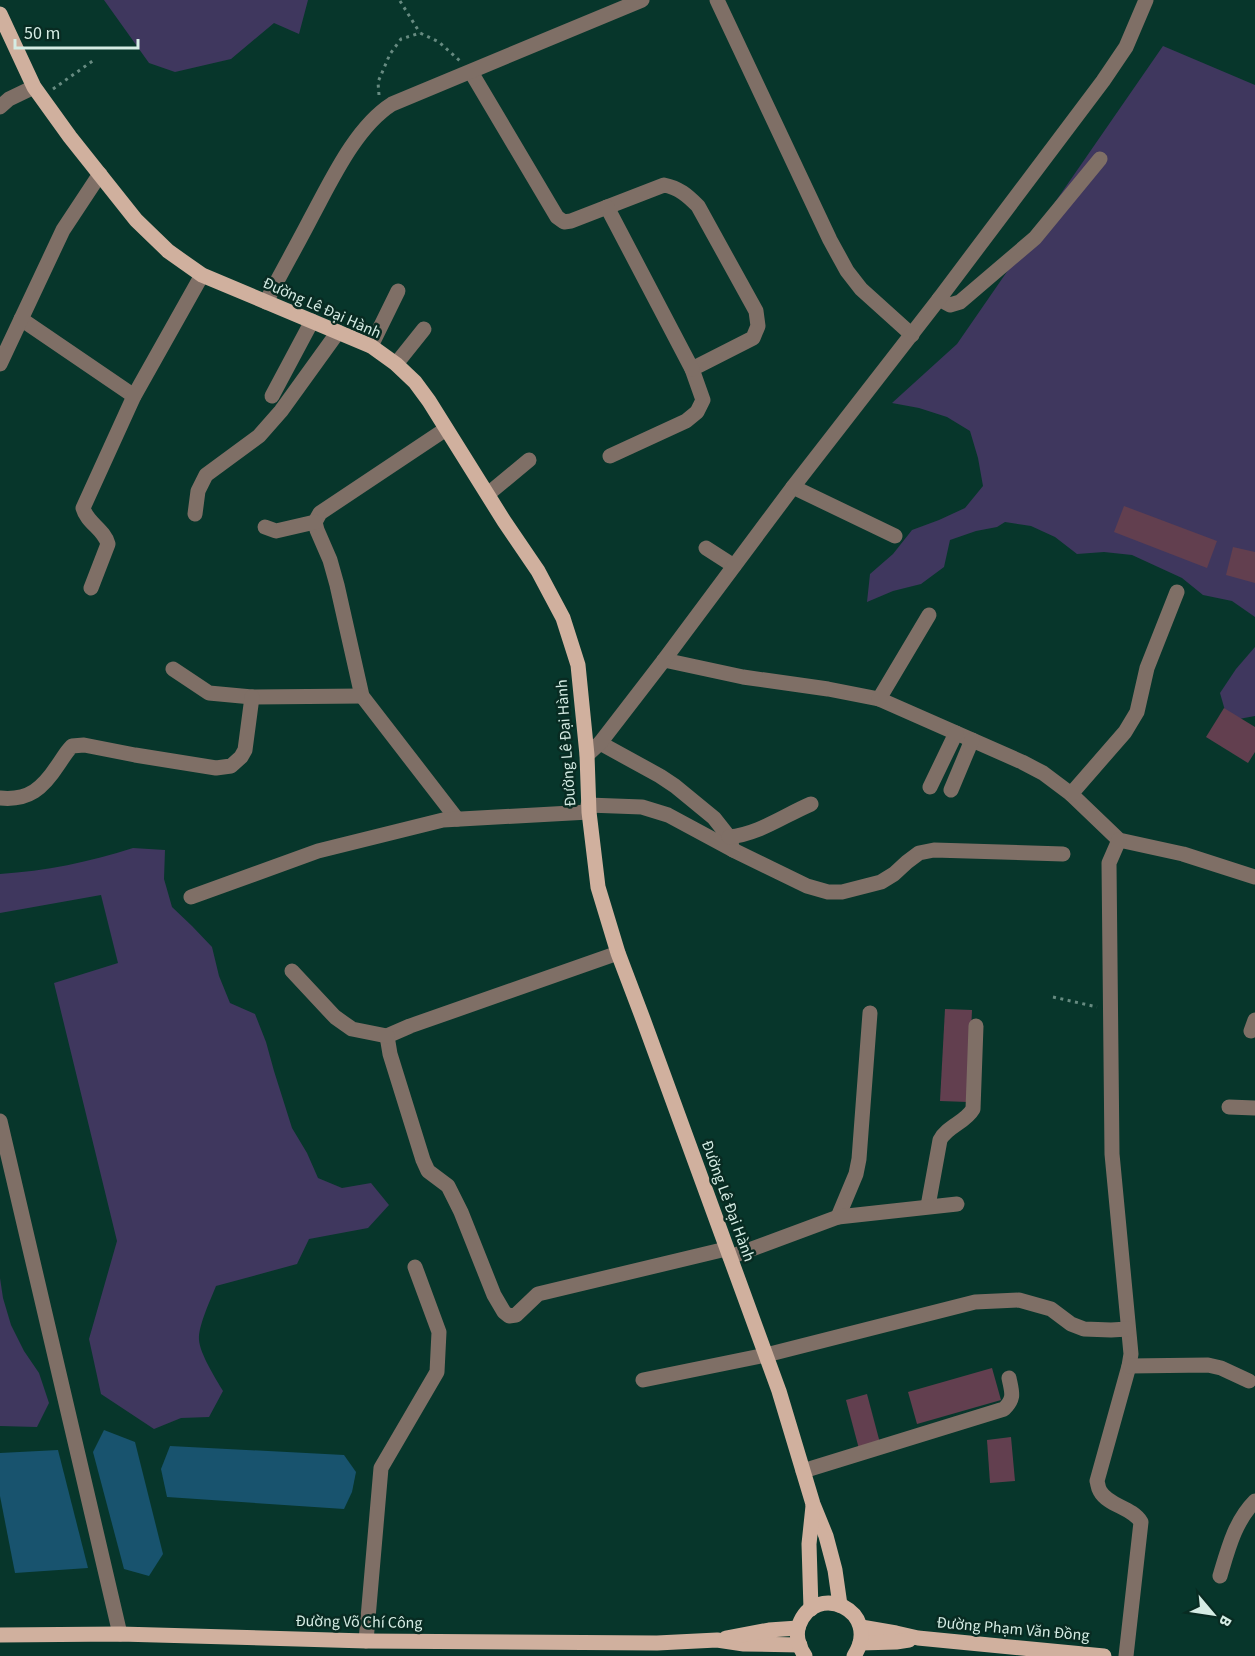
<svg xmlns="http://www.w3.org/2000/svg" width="1255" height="1656" viewBox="0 0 1255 1656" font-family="'Source Sans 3',sans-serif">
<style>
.green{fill:#3f375e}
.water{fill:#18536e}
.building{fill:#623f4f}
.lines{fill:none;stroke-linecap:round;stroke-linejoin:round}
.path{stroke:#678b81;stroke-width:3;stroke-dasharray:3 4.5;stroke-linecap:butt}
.minor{stroke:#7f6f66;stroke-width:15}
.major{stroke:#d0b09e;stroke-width:15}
.labels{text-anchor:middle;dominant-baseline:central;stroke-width:5;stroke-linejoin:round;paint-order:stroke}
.street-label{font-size:16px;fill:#d5ece4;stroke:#082b22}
</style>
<rect width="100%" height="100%" fill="#07362b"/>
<g class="green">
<polygon points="104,0 308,0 299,34 274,23 231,59 175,72 149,63"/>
<polygon points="1163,46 1255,85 1255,629 1255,617 1232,601 1203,595 1182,578 1132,555 1104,552 1077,554 1055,537 1031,526 1005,522 997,527 976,531 950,540 944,567 921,584 893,591 867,602 870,574 893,554 912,530 939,520 965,508 983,486 978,458 970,431 947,417 919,408 892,403 957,344"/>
<polygon points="1255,647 1255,716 1228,721 1220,693 1236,669"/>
<path d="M133,848L165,850L164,879L172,907L192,926L212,947L219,976L230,1003L255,1014L266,1042L274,1071L292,1128L307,1153L318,1178L342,1188L371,1183L389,1205L368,1228L309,1239L297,1264L216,1286C211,1299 198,1326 199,1340C200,1354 216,1379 223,1391L209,1417L181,1418L154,1429L101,1394L89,1339L117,1241L54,983L118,963L101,895L0,913V874C45,871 90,862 133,848Z"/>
<polygon points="0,1278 3,1298 11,1325 24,1351 39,1373 49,1403 37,1427 0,1426"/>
</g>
<g class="water">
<polygon points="104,1430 135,1442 163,1554 149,1576 124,1569 93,1452"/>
<polygon points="170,1446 344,1455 356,1472 352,1492 344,1509 167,1497 161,1469"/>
<polygon points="58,1450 88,1568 15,1573 0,1496 0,1453"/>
</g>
<g class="building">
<polygon points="1124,506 1217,541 1207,568 1114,532"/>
<polygon points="1233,547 1255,552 1255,583 1226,575"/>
<polygon points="1224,708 1255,727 1255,752 1248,763 1206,737"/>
<polygon points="945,1009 972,1010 968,1102 940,1101"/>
<polygon points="992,1368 1001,1400 917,1424 908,1392"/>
<polygon points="867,1394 880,1443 859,1449 846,1400"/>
<polygon points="1011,1437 1015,1481 990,1483 987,1440"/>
</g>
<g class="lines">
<g class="path">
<polyline points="400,1 420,33"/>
<polyline points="53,89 94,60"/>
<polyline points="379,95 378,82 390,54 401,39 420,33 439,42 460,61"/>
<polyline points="1053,997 1097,1007"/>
</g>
<g class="minor">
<polyline points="717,0 830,240 847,271 861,289 912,335"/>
<path d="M471,72L557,217L564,222L571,221L664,185C679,188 687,195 698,206L756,311L758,326L753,338L692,369L703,400L697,412L686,421L610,456"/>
<polyline points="0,107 9,99 34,87"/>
<polyline points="607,207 692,369"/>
<polyline points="939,299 950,305 960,302 1035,238 1100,159"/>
<path d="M266,302C281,273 297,245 312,216C332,179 356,127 392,104L642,0"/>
<polyline points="21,319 134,396"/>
<polyline points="371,346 398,291"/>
<polyline points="0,364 63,230 100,174"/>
<polyline points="396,364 424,329"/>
<polyline points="272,396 312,321"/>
<polyline points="446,429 320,513 315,522 317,530 330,560 337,585 362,696 457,819"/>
<polyline points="793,487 895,536"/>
<polyline points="488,494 529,460"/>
<polyline points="195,514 198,491 206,475 259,436 281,411 338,332"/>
<polyline points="265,527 276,531 315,522"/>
<polyline points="706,548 734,566"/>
<path d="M91,588L108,544C104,529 87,523 83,508L134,396L202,275"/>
<polyline points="664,660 743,677 828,689 879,699 1022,762 1043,773 1071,794 1119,840 1183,854 1255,877"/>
<polyline points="173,669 209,693 252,697 362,696"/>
<polyline points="879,699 929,615"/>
<polyline points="600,743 660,776 675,786 714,818 729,837 733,850 807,886 828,892 842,892 881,882 894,874 907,862 919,853 934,850 1063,854"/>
<polyline points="587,755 600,743 664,660 793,487 939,299 1103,81 1126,47 1146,0"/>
<polyline points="930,787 956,733"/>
<polyline points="951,790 972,740"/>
<polyline points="1071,794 1125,732 1137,712 1147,668 1177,592"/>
<path d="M0,798C29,801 43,788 58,765C63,758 66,752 72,746L84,745L135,755L216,768L231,766L241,757L245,750L252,697"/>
<polyline points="588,805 642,807 668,815 733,850"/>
<path d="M729,837C759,834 783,816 811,804"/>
<path d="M1119,840L1109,863L1112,1154L1131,1354L1129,1366L1097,1481C1098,1484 1098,1488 1100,1491C1108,1506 1132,1507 1141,1522L1126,1656"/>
<polyline points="191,897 318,851 443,820 589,812"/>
<polyline points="618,953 410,1026 387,1036 390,1054 423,1160 428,1171 448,1186 461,1212 494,1295 504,1312 509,1316 516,1315 538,1294 726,1249"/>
<polyline points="292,971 335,1017 352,1029 387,1036"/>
<polyline points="1251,1031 1255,1020"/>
<polyline points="1229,1107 1255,1108"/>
<polyline points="0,1121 120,1634"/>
<path d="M928,1206L940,1140C947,1126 965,1123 973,1109L976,1026"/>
<polyline points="838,1217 856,1174 859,1159 870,1013"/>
<polyline points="730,1257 838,1217 957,1204"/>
<polyline points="1129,1366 1208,1365 1221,1368 1249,1381"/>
<polyline points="643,1380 766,1355 975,1302 1019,1300 1051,1309 1071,1324 1084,1329 1111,1330 1128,1329"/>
<path d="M803,1471L1004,1409C1015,1398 1012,1393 1009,1378"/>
<path d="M1220,1576C1228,1549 1235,1521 1255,1501"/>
<polyline points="366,1641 381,1468 437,1372 439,1332 415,1267"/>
</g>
<g class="major">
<polyline points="0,14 34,87 70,137 136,220 168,251 202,275 371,346 396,364 415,382 429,401 504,521 538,571 563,618 578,665 587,755 589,812 598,887 618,953 643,1019 779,1391 813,1504 826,1536 835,1570 840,1605"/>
<polyline points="811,1609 809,1544 813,1506"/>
<polyline points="861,1627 896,1633 918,1638 1104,1656"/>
<polyline points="0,1635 120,1634 366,1641 657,1643 717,1640 744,1644 800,1645"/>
<polyline points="726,1638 769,1630 798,1628"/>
<polyline points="860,1643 896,1642 909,1640"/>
<path d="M805,1656C799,1647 795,1636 799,1625C815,1580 883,1611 854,1656"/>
</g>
</g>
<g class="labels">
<g class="street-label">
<text transform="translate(322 308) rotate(24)">Đường Lê Đại Hành</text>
<text transform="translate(566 743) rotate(-94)">Đường Lê Đại Hành</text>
<text transform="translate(728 1201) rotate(70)">Đường Lê Đại Hành</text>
<text transform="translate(359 1622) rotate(1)">Đường Võ Chí Công</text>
<text transform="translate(1013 1629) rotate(5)">Đường Phạm Văn Đồng</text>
</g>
</g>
<g transform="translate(1213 1614) rotate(119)" stroke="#082b22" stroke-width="4.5" paint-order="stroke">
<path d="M0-4.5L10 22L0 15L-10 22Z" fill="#d5ece4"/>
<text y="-9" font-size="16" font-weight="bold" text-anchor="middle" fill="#d5ece4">B</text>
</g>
<path d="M15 39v9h123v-9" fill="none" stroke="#d5ece4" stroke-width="3"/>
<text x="24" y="39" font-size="18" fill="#d5ece4" stroke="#082b22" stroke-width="4.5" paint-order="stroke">50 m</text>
</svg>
